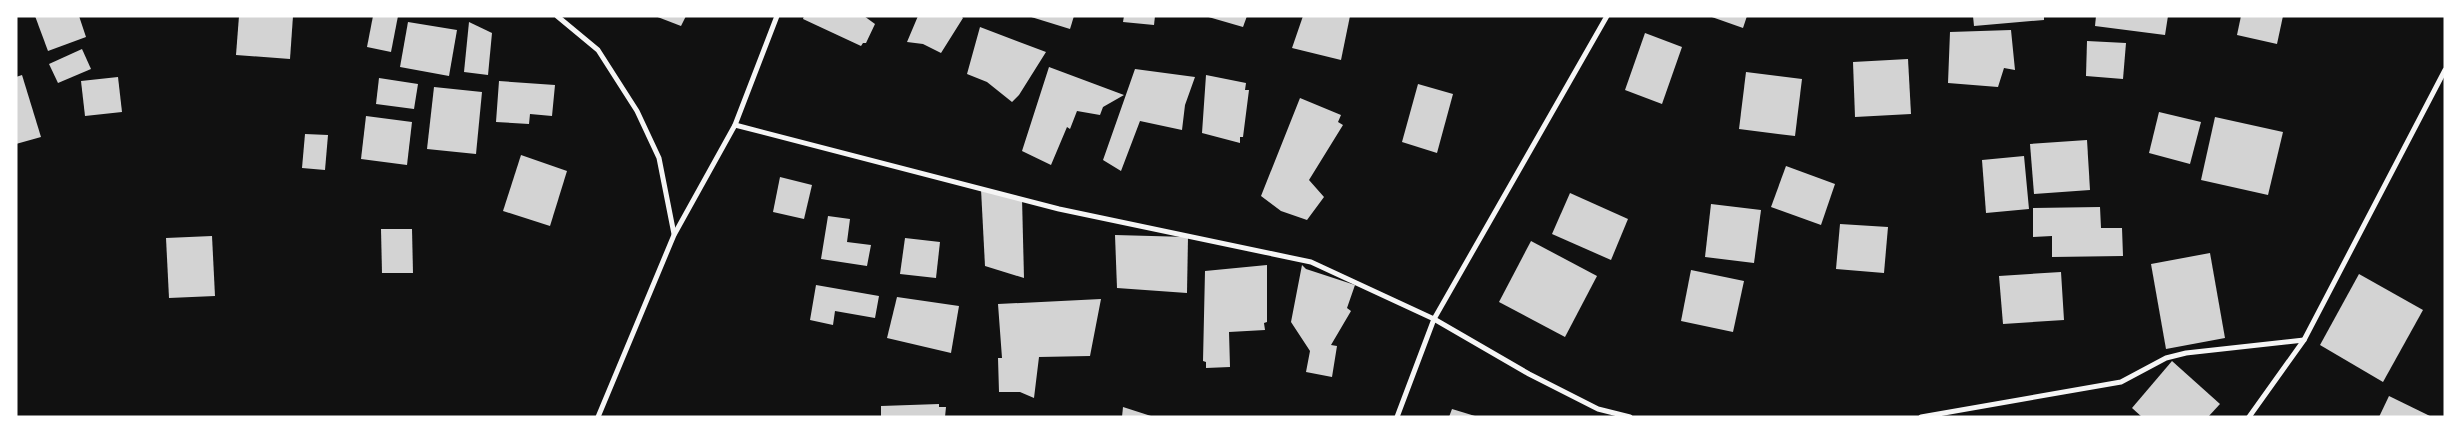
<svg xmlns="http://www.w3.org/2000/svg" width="2461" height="433" viewBox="0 0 2461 433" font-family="'Alegreya Sans',sans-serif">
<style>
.building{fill:#d3d3d3}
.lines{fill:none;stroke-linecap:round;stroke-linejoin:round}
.minor{stroke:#f5f5f5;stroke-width:5}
</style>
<rect width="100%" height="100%" fill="#111"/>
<g class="building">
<polygon points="35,16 79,16 86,37 48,51"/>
<polygon points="239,16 293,16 290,59 236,55"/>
<polygon points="373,16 398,16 391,52 367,47"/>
<polygon points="655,16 686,16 681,26"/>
<polygon points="804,16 864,16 875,24 866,43 863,43 861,46 803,19"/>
<polygon points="918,16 961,16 963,18 941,53 923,44 907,42"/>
<polygon points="1028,16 1074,16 1070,29"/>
<polygon points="1124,16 1155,16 1154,25 1123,22"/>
<polygon points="1205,16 1247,16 1243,27"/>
<polygon points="1303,16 1350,16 1341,60 1292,48"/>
<polygon points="1709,16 1747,16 1743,28"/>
<polygon points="1973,16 2044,16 2044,20 1974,26"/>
<polygon points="2096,16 2168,16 2165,35 2095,26"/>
<polygon points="2241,16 2283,16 2277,44 2237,35"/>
<polygon points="408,22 457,30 449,76 400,67"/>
<polygon points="469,22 492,33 488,75 464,72"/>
<polygon points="980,27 1046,52 1019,95 1012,102 987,82 967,74"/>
<polygon points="2011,30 2015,70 2004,68 1998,87 1948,83 1950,32"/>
<polygon points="1645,33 1682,47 1662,104 1625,90"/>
<polygon points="2087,41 2126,43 2123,79 2086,76"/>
<polygon points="82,49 91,69 58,83 49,64"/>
<polygon points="1908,59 1911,114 1855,117 1853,62"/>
<polygon points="1049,67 1124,95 1103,107 1100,115 1077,111 1070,129 1067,127 1051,165 1022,151"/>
<polygon points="1135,69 1195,77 1185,105 1182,130 1140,121 1121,171 1103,160"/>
<polygon points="1746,72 1802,79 1795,136 1739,129"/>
<polygon points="22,75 41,137 16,144 16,77"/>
<polygon points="1206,75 1246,83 1245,90 1249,90 1243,137 1240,137 1240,143 1202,133"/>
<polygon points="118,77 122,112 85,116 81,81"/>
<polygon points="379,78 418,84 414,109 376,104"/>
<polygon points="499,81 555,85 552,116 530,114 529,124 496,122"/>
<polygon points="1418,84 1453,94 1437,153 1402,142"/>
<polygon points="434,87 482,92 476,154 427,149"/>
<polygon points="1300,98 1341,115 1338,122 1343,125 1309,180 1324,197 1307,220 1281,211 1261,196"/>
<polygon points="2159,112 2201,122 2190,164 2149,153"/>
<polygon points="366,116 412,122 407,165 361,159"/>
<polygon points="2215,117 2283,132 2268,195 2201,180"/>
<polygon points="305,134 328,135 325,170 302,168"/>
<polygon points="2087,140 2090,190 2034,194 2030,144"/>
<polygon points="521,155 567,171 550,226 503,211"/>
<polygon points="2024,156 2029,209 1986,213 1982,160"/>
<polygon points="1786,166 1835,184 1821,225 1771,207"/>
<polygon points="780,177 812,185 804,219 773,212"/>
<polygon points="981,189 1022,198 1024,278 985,266"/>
<polygon points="1570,193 1628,219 1611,260 1552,234"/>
<polygon points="1711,204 1761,210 1754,263 1705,257"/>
<polygon points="2100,207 2101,228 2122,228 2123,256 2052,257 2052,236 2033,237 2033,208"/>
<polygon points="828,216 850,219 847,242 871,245 867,266 821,259"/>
<polygon points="1840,224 1888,227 1884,273 1836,269"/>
<polygon points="381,229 412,229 413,273 382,273"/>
<polygon points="1115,235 1188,237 1187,293 1117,288"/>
<polygon points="212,236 215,296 169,298 166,238"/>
<polygon points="905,238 940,242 936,278 900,274"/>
<polygon points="1531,241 1597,276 1565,337 1499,302"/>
<polygon points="2210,253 2225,338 2166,349 2151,264"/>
<polygon points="1267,265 1267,322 1264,323 1265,330 1229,332 1230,367 1206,368 1206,362 1203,361 1205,271"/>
<polygon points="1302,265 1306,269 1355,285 1347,308 1351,311 1331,345 1337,346 1332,377 1306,372 1310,351 1291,322"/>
<polygon points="1691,270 1744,281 1733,332 1681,321"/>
<polygon points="2061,272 2064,320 2003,324 1999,276"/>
<polygon points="2359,274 2423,310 2383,382 2320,345"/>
<polygon points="816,285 879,296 875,318 835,311 833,325 810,320"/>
<polygon points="897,297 959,306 951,353 887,338"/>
<polygon points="1101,299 1090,356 1039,357 1034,398 1020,392 999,392 998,358 1002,358 998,304"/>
<polygon points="2172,361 2220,404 2208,417 2142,417 2132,408"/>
<polygon points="2389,396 2432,417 2379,417"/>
<polygon points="939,404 939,407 946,407 945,417 881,417 881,406"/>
<polygon points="1123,407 1151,416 1151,417 1122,417"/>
<polygon points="1452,409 1475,416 1475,417 1449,417"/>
</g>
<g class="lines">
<g class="minor">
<polyline points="557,16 598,50 637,111 659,158 674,234"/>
<polyline points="735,125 1059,209 1311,262 1434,319 1529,374 1598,409 1630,417"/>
<polyline points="598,417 674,235 735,125 777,16"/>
<polyline points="1397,417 1434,319 1607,16"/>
<polyline points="1921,417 2121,382 2166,358 2186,353 2304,340"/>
<polyline points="2249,417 2304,340 2445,70"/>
</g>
</g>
<rect width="2461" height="433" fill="none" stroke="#ffffff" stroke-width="35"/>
</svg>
